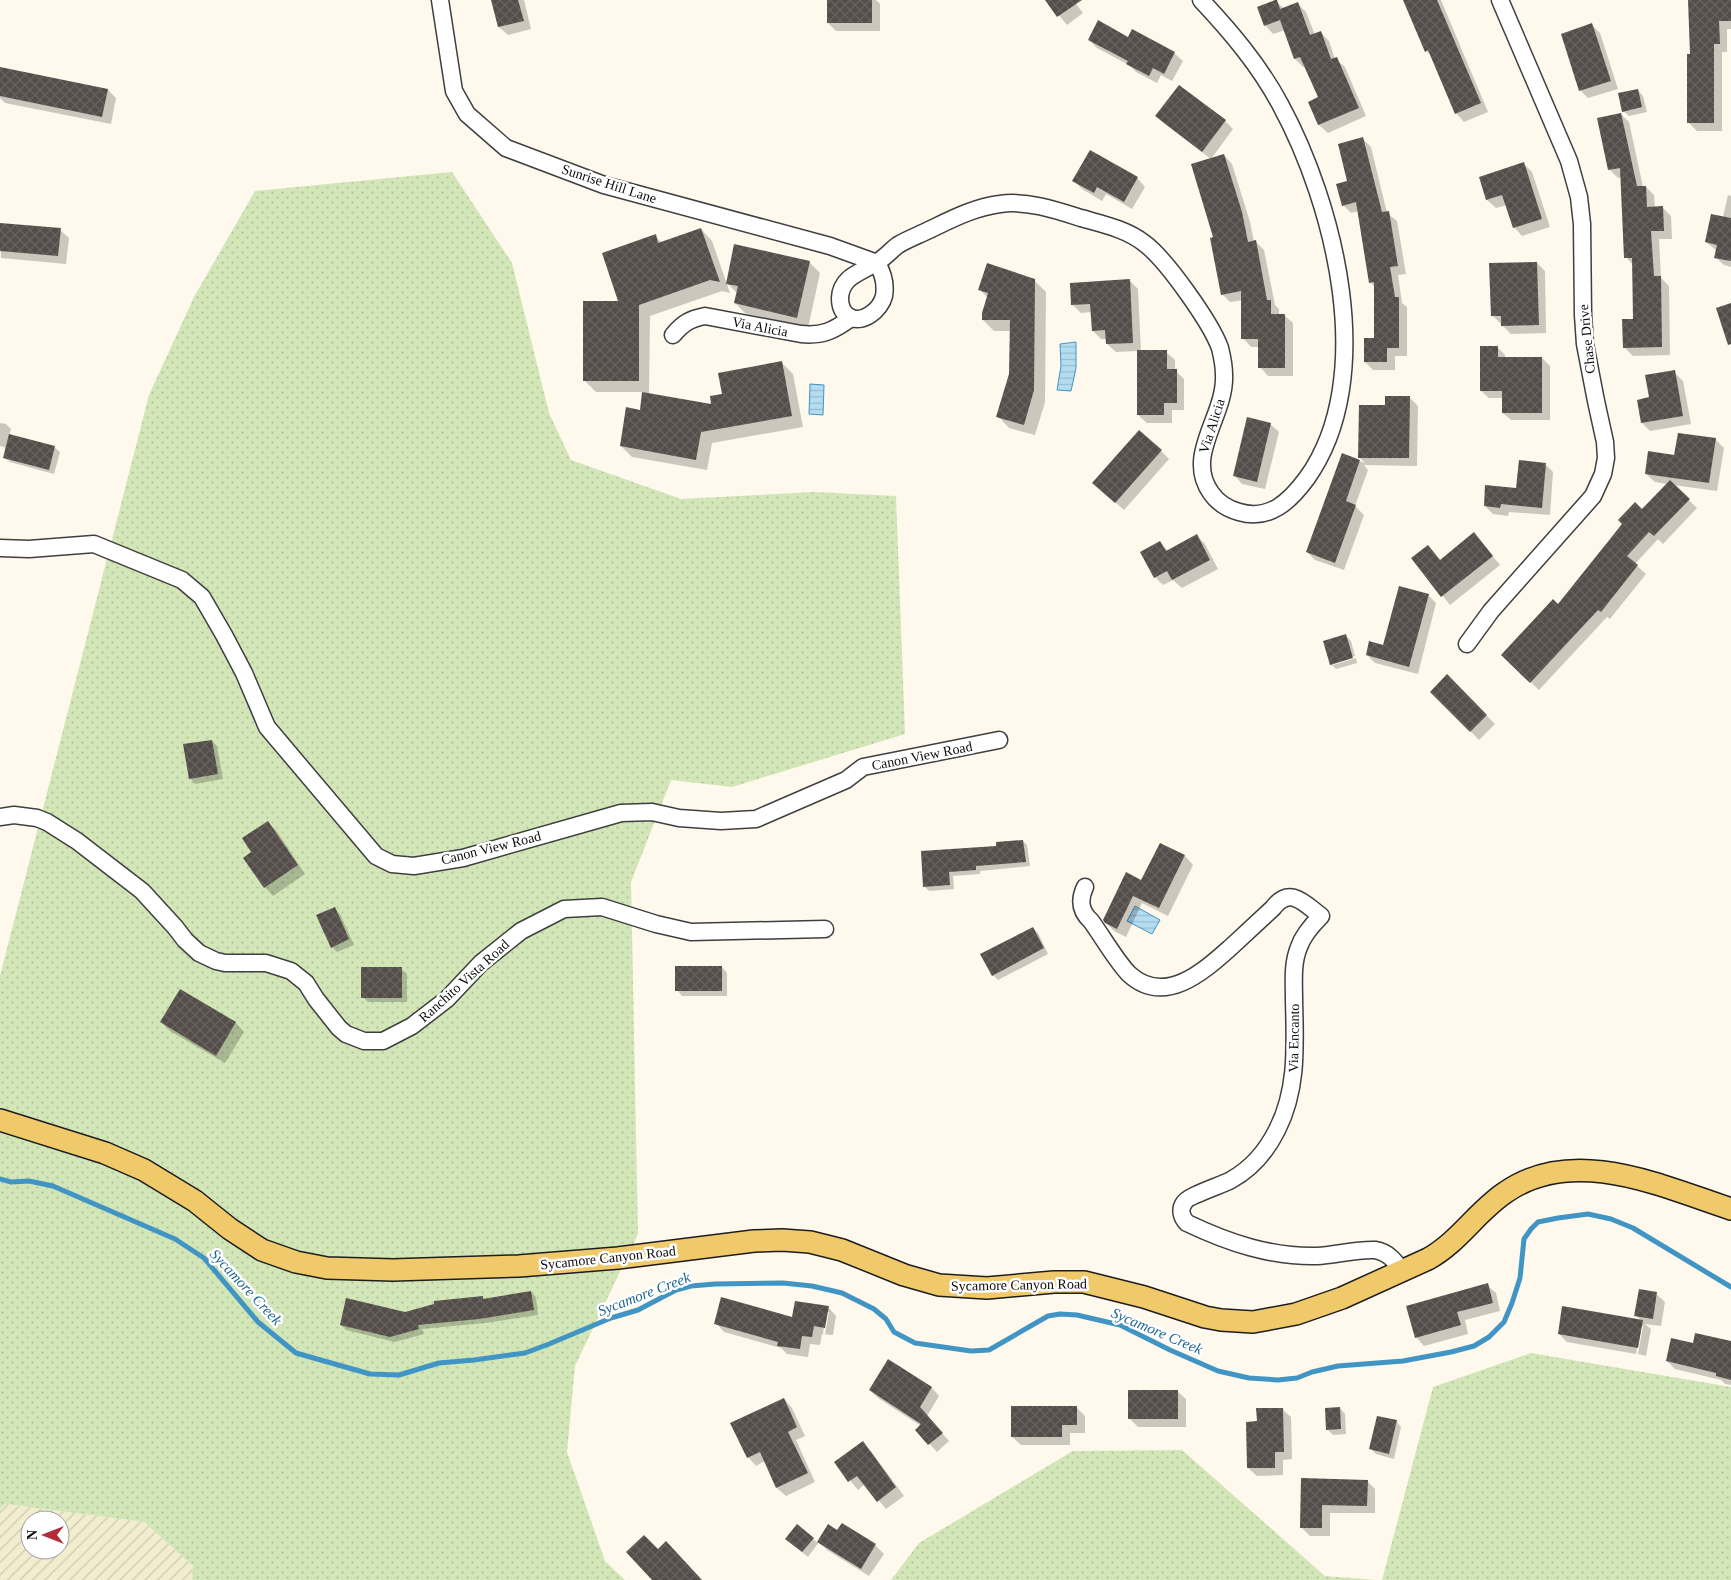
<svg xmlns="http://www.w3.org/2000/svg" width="1731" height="1580" viewBox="0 0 1731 1580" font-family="'Times New Roman',serif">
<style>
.farmland{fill:url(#farmland-furrows);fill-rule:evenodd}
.grass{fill:url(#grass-dots)}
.water{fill:url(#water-rules);stroke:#4095c4}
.shadow{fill:#0003;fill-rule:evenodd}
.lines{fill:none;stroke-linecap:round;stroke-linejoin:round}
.stream{stroke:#4095c4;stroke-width:5}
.building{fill:url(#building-cross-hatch)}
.minor-casing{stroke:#3f3f3f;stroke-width:19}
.major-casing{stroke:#1d1d1d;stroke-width:24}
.minor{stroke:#fff;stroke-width:16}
.major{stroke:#f0c96a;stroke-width:21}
.labels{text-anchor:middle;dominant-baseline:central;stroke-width:5;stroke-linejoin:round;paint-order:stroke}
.street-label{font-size:14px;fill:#0c0c0c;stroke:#fff}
.water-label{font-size:15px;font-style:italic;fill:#1e6695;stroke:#fff}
</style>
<defs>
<pattern id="farmland-furrows" width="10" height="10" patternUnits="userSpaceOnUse" patternTransform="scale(1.25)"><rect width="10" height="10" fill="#f2edce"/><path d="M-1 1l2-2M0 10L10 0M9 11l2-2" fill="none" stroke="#cecab0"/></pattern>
<pattern id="grass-dots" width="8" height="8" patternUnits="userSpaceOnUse" patternTransform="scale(1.25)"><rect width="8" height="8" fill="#d2e6b8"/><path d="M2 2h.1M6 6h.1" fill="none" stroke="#b3c49d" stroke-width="1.8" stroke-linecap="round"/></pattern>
<pattern id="water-rules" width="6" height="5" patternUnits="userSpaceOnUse" patternTransform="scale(1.25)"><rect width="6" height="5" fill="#b4ddf2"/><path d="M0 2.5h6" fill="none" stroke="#9abcce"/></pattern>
<pattern id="building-cross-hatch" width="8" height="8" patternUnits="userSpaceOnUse" patternTransform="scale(1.25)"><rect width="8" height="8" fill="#544d49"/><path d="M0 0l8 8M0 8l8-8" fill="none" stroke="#68625f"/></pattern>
</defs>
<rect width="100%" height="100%" fill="#fef9ec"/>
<path class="farmland" d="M6,1504L144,1522L193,1566L192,1580H0V1509ZM30,1520H60V1550H30Z"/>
<g class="grass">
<polygon points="452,172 512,263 549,413 571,460 681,499 814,492 896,496 905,734 732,787 671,780 631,882 638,1234 575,1366 567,1452 605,1561 625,1580 192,1580 193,1566 144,1522 6,1504 0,1509 0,976 149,395 194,297 255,191"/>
<polygon points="1531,1353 1731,1387 1731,1580 1382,1580 1433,1387"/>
<polygon points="1182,1450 1325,1576 1377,1580 891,1580 919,1543 1073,1451"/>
</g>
<g class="water">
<polygon points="1076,342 1076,368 1071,391 1057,390 1061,366 1060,344"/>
<polygon points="810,384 824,385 823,415 809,414"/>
<polygon points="1135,906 1160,920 1152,934 1127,921"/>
</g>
<g class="shadow">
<polygon points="492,0 524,0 531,29 508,35 499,27"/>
<polygon points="828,0 876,0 880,4 880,31 836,31 828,23"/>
<polygon points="1047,0 1076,0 1074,1 1083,13 1067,25"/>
<polygon points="1404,0 1441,0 1488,112 1464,122 1456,113 1432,56 1426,51"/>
<polygon points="1731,0 1731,29 1727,29 1727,52 1722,52 1722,131 1697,131 1689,123 1691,55"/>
<polygon points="1276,1 1284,9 1298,4 1306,12 1315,35 1321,33 1329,41 1335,59 1345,67 1366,116 1328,133 1319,125 1310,102 1320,98 1306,66 1303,67 1295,59 1285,30 1273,34 1265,25"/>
<polygon points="1592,25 1600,33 1618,89 1588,98 1580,90"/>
<polygon points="1133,31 1174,53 1183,61 1172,81 1161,75 1157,83 1136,72 1129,65 1097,48 1089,40 1129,38"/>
<polygon points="0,77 108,90 116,98 111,124 5,103 0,98"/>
<polygon points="1638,90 1643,96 1647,112 1629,116 1623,111"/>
<polygon points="1621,114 1629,122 1643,187 1646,187 1654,195 1655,208 1663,208 1671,216 1672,239 1659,239 1661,278 1669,286 1670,355 1633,356 1624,347 1635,320 1633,265 1626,257 1622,177 1618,178 1609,169"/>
<polygon points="1157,116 1225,121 1233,129 1211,159 1165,124"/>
<polygon points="1363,139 1371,147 1387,213 1397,221 1406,274 1398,275 1402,303 1407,307 1407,356 1395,356 1395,370 1373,370 1365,362 1375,339 1375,287 1370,282 1359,211 1351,213 1343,205"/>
<polygon points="1224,155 1232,164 1250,222 1254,242 1256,242 1264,250 1275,305 1279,309 1279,315 1284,315 1293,323 1293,376 1268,376 1260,367 1260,347 1251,347 1243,338 1243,300 1230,302 1222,294 1215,238"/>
<polygon points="1524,164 1532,172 1550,227 1522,236 1514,227 1507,205 1496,208 1487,200 1480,178"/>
<polygon points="1137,178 1145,187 1132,209 1106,194 1102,201 1082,189 1074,181"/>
<polygon points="1728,195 1731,196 1731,267 1724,265 1715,257 1717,251 1706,242 1723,217"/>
<polygon points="0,224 60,230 69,238 66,264 1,258"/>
<polygon points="701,229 712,241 730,293 722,291 650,316 649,394 713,405 723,395 782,363 793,374 803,427 712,443 707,470 632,457 621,446 641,411 644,392 596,392 584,380 620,303 655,236 662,243"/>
<polygon points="809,262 820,273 808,328 746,314 735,303 737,293 727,283"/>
<polygon points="1537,263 1545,271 1546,333 1511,334 1493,316"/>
<polygon points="1034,280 1046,292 1045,402 1035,435 1009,428 998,416 1010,374 1011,331 994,331 983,320 988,298 980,290"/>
<polygon points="1130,281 1138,289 1141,352 1166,352 1175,360 1175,370 1184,379 1184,410 1172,410 1172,423 1147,423 1138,415 1138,351 1116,352 1107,344 1107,339 1101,339 1093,331 1092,312 1081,313 1072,304"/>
<polygon points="1497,347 1505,355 1505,358 1542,358 1550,366 1550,420 1511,420 1503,413 1503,398 1489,398 1481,391"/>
<polygon points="1674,372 1683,381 1691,424 1650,431 1642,423 1651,398"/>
<polygon points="1410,398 1418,406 1417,466 1364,465 1368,470 1355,506 1364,515 1344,570 1315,560 1307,552 1342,455 1365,463 1359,457 1386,406"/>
<polygon points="0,423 6,424 11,429 9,435 54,447 60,452 54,474 10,462 4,457 7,448 0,446"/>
<polygon points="1270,424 1279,432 1265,489 1242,484 1234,475"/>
<polygon points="1715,439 1724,448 1717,491 1673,485 1697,508 1663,544 1658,539 1635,564 1646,574 1610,619 1607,617 1539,690 1503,655 1559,606 1642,511 1667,484 1655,482 1646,474"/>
<polygon points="1161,451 1169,459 1124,510 1102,491"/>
<polygon points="1545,464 1553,472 1550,515 1509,512 1508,516 1493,514 1485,506 1518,490"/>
<polygon points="1474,534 1500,565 1450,605 1413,558 1428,547 1441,561"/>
<polygon points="1197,536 1205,544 1218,569 1182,588 1173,580 1163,585 1155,577 1160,542 1168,551"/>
<polygon points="1428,595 1436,603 1418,674 1375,663 1367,655 1384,647"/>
<polygon points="1346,636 1351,641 1355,656 1333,662 1333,665 1356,658 1357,663 1336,669 1331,664"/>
<polygon points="1447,676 1495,724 1479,740 1432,692"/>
<polygon points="212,741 217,746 223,779 195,784 190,778"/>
<polygon points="267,822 276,830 305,874 273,896 265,887 253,852"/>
<polygon points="1023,841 1027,845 1030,866 980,871 980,874 953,876 954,889 929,891 925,887 922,852 997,847"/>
<polygon points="1160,844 1185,856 1193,865 1168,916 1142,903 1126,937 1114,931 1106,922 1142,882"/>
<polygon points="334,908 340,914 354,945 337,952 332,947"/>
<polygon points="1032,928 1038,933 1048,954 998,980 993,975"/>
<polygon points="722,967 727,973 727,996 682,996 677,990"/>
<polygon points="401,969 407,974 407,1002 368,1002 363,997"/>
<polygon points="180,991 236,1023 244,1032 225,1063 170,1031 161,1022"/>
<polygon points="1487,1285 1496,1293 1500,1311 1465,1320 1468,1334 1424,1346 1416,1337"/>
<polygon points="531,1292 536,1297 538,1315 485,1323 422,1329 424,1334 395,1342 346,1330 341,1325 483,1297 485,1300"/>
<polygon points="1656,1294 1665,1302 1661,1326 1645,1324 1651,1329 1646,1356 1638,1354 1643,1326 1640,1326 1636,1354 1567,1342 1559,1334 1641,1321 1636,1315"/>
<path d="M828,1307L836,1316L833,1335L822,1334L820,1345L810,1344L808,1357L787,1354L781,1348L724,1332L716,1323L794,1319ZM826,1312H829L825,1334H823Z"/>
<polygon points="1731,1343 1731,1385 1725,1384 1721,1380 1675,1369 1667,1361 1693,1344"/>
<polygon points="889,1361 932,1388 939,1396 927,1416 949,1441 937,1452 917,1430 921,1426 878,1398 870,1390"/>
<polygon points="1177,1391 1186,1399 1186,1427 1138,1427 1130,1419"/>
<polygon points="784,1399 792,1408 805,1436 796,1440 815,1482 786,1496 777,1488 765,1461 756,1466 748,1457"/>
<polygon points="1076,1407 1085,1416 1085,1433 1070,1433 1070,1445 1021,1445 1012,1437"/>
<polygon points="1340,1408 1345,1414 1346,1434 1333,1435 1327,1429"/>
<polygon points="1282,1409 1291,1417 1292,1459 1283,1460 1283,1475 1257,1476 1248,1468 1258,1423"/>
<polygon points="1396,1421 1401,1427 1394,1459 1376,1454 1371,1449"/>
<polygon points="862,1442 871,1451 904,1496 886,1509 865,1484 858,1490 835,1462"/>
<polygon points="1302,1479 1367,1481 1375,1489 1375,1513 1330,1513 1330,1536 1310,1536 1301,1527"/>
<polygon points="842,1524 875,1545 884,1554 869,1576 827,1550 819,1542 808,1557 792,1544 813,1539 818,1543 829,1526 838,1531"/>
</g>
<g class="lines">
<polyline class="stream" points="0,1179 11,1182 29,1181 53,1186 175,1239 204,1258 258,1322 296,1353 370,1374 399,1375 439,1363 474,1360 525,1353 549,1344 611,1318 638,1310 676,1290 691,1286 715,1284 783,1283 812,1286 842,1293 874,1309 886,1319 894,1332 915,1343 971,1351 989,1350 1048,1316 1060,1314 1077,1315 1120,1325 1170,1350 1218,1371 1249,1378 1278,1380 1297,1378 1312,1372 1338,1366 1403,1361 1451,1352 1474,1346 1489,1337 1504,1322 1512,1303 1520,1278 1524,1239 1531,1229 1538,1222 1558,1218 1588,1214 1611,1219 1633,1228 1731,1287"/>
</g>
<g class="building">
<polygon points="491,0 518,0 524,21 498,27"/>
<rect x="827" y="0" width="45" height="23"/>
<polygon points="1045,0 1082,0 1057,17"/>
<polygon points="1275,0 1277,0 1280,9 1298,2 1310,35 1321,31 1331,59 1337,57 1359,108 1318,125 1308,102 1318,97 1300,57 1294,59 1280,20 1264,26 1257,7"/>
<polygon points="1403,0 1437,0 1481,103 1455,114 1428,50 1425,52"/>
<polygon points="1688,0 1731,0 1731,21 1719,21 1720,44 1714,44 1714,123 1687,123 1687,54 1690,54"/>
<polygon points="1098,20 1128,37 1132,29 1175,52 1164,74 1153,68 1149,76 1126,64 1128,61 1088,40"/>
<polygon points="1592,23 1611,81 1579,91 1561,34"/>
<polygon points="0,67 108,89 102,117 0,96"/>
<polygon points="1179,85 1226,120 1202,152 1155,116"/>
<polygon points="1638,89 1642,107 1622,112 1618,93"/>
<polygon points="1621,113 1637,186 1646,186 1647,207 1663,206 1664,231 1651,231 1654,276 1661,276 1662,347 1623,348 1622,319 1633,319 1632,258 1624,258 1620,168 1608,170 1597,118"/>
<polygon points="1363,137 1382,212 1389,211 1398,266 1390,267 1395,297 1399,297 1399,348 1387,348 1387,362 1364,362 1364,338 1374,338 1374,282 1369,283 1356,202 1342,206 1336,184 1347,181 1338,144"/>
<polygon points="1090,150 1138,177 1124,202 1097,187 1094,193 1072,181"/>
<polygon points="1224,154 1242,212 1248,242 1256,240 1267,300 1271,300 1271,314 1285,314 1285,368 1258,368 1258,339 1241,339 1241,291 1221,295 1210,238 1213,237 1191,164"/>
<polygon points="1524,162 1542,219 1513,228 1502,195 1486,200 1479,177"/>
<polygon points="1711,214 1731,218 1731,261 1714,258 1717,245 1705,242"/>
<polygon points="0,223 61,228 58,256 0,251"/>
<polygon points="701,228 720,282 710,280 639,305 639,381 583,381 583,301 618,301 602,253 656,234 658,243"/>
<polygon points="734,244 810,261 797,318 734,303 738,286 726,284"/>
<polygon points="1537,262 1539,325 1501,326 1501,316 1491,316 1489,263"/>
<polygon points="987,263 1035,279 1034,390 1024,425 996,417 1009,374 1010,320 982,320 982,313 988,293 978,290"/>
<polygon points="1130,279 1133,343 1106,344 1105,330 1092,331 1090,304 1071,305 1070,283"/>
<polygon points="1731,303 1731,344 1728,345 1716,308"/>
<polygon points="1480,346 1498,346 1498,357 1542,357 1542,413 1502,413 1502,391 1480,391"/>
<polygon points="1137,350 1167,350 1167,369 1177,369 1177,403 1164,403 1164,415 1137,415"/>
<polygon points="782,361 792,416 701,432 696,460 620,446 626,407 640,410 642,392 711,404 710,396 722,394 718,373"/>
<polygon points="1675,370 1683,416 1641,423 1637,400 1649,397 1645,375"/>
<polygon points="1385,396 1410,396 1409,458 1358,458 1359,405 1385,405"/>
<polygon points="1247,417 1271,423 1257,482 1233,476"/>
<polygon points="1139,430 1162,450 1115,503 1092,483"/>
<polygon points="1678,433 1716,438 1709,483 1645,474 1648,451 1674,455"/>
<polygon points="9,434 55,446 49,470 3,458"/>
<polygon points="1342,453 1360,460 1346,501 1356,505 1335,563 1306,552"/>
<polygon points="1519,460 1546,463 1542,508 1501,504 1500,508 1484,506 1485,485 1516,488"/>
<polygon points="1670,480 1690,499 1654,536 1649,532 1627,556 1638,565 1601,612 1598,610 1530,683 1501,655 1553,599 1558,604 1622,524 1618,520 1635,502 1642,509"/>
<polygon points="1474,532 1493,556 1441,597 1411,558 1428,545 1440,560"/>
<polygon points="1197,534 1210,560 1172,580 1167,571 1154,578 1140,552 1160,541 1166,551"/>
<polygon points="1399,586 1429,594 1409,667 1366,655 1369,641 1383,645"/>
<polygon points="1346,634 1353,658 1330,665 1323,641"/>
<polygon points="1447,674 1487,715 1470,732 1430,692"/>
<polygon points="212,740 218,774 189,779 183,744"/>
<polygon points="268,821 298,865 264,888 243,858 251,852 242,838"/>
<polygon points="1023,840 1026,862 976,866 976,870 949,872 950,885 923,887 921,851 996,846 996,842"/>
<polygon points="1160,843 1185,855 1159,908 1133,896 1117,929 1105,923 1103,920 1126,872 1141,880"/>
<polygon points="335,907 349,939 331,948 316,915"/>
<polygon points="1033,927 1044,948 992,976 980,954"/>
<rect x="675" y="966" width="47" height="25"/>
<rect x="361" y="967" width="41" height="31"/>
<polygon points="180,989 236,1022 216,1056 160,1022"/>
<polygon points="1488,1283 1493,1303 1457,1312 1461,1325 1415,1338 1406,1306"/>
<polygon points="1639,1289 1657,1292 1653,1319 1634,1316"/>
<polygon points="531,1291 534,1310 479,1319 418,1325 419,1329 390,1337 340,1325 346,1298 405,1312 434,1304 434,1301 483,1296 483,1299"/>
<polygon points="721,1297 792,1317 795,1301 829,1306 825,1328 814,1326 812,1337 802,1336 800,1349 777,1346 778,1342 714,1324"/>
<polygon points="1562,1306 1643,1320 1638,1348 1558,1334"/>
<polygon points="1695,1333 1731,1341 1731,1380 1716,1376 1716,1373 1666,1361 1671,1338 1693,1343"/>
<polygon points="888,1359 932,1387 920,1407 943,1433 928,1445 915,1430 921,1424 869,1390"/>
<rect x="1128" y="1390" width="50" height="29"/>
<polygon points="784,1398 797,1427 788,1432 808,1473 776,1488 760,1452 747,1458 730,1423"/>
<polygon points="1011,1406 1077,1406 1077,1425 1062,1425 1062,1437 1011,1437"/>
<polygon points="1340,1407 1341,1429 1326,1430 1325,1408"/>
<polygon points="1256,1408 1283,1408 1284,1452 1275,1452 1275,1468 1247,1468 1246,1422 1257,1421"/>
<polygon points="1377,1416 1397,1420 1389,1454 1369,1449"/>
<polygon points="863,1441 896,1487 877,1502 857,1476 848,1482 834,1462"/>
<polygon points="1301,1478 1368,1480 1367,1506 1322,1505 1322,1528 1300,1528"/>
<polygon points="842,1523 876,1544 861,1569 817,1542 828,1524 837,1530"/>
<polygon points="797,1524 814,1538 802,1552 785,1539"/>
<polygon points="644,1535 658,1549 666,1541 702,1580 652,1580 626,1552"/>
</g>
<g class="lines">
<g class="minor-casing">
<g id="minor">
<polyline points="440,0 454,91 467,114 506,148 604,185 830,246 877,263"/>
<path d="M877,263C883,273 886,284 884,296C881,309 862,326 848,316C842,312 840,305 840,298C841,276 861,273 877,262C885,258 891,250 898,245C908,239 919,235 929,230C952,219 975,207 1000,204C1026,200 1056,210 1081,218C1102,224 1126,229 1144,243C1166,259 1211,323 1220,348C1222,356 1224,367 1224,375C1226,416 1184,455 1211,493C1218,503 1228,509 1239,512C1270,521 1290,501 1307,478C1379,377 1334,203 1280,104C1259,65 1231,32 1201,0"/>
<path d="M673,335C683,323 690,319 705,316L801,334C823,336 833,331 851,318"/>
<polyline points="0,548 29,549 94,544 182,580 202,597 224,635 244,673 267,727 376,856 392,864 414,866 463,858 621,813 652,812 679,818 721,821 756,819 846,780 863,767 999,740"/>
<polyline points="1467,644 1491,611 1593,496 1603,474 1606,458 1605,442 1596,401 1585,344 1583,315 1582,224 1579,197 1569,161 1500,0"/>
<polyline points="0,817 14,815 37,818 47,822 77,841 142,891 175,927 185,940 199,953 216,961 225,963 266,963 291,971 306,983 316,999 339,1028 346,1034 364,1041 383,1041 412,1026 447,999 481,963 521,931 564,909 602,907 656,924 691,932 825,929"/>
<path d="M1085,887C1079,900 1080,911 1091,921C1102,936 1117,962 1129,974C1165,1007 1204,971 1231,947C1245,934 1259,921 1273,908C1290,885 1305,904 1321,916C1312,925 1303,935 1299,947C1292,964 1294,982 1294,1000C1295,1045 1298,1089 1277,1130C1267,1150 1251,1169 1231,1180C1222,1185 1187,1196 1184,1203C1179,1210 1182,1218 1187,1223C1229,1243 1271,1257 1317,1256C1335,1255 1358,1249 1375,1250C1388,1252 1395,1261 1402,1271"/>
</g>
</g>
<g class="major-casing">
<path id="major" d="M0,1120L105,1153L144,1170L195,1201L230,1229L262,1250L296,1262L327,1268L393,1270L519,1266L618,1258L754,1241L782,1240L810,1242L842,1250L904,1275L939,1285L987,1288L1054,1282H1084L1144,1297L1205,1317L1221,1320L1253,1322L1296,1314L1342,1298L1428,1259C1459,1242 1477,1211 1506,1192C1574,1145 1661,1186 1731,1209"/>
</g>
<use href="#minor" class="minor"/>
<use href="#major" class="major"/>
</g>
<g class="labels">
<g class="street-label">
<text transform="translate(609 184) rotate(18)">Sunrise Hill Lane</text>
<text transform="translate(760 327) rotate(11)">Via Alicia</text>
<text transform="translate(1587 339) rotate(-96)">Chase Drive</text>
<text transform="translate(1212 426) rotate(-72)">Via Alicia</text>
<text transform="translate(922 756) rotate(-11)">Canon View Road</text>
<text transform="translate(491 848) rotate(-14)">Canon View Road</text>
<text transform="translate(464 981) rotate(-42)">Ranchito Vista Road</text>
<text transform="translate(1294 1038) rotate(-89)">Via Encanto</text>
<text transform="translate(608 1258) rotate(-6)">Sycamore Canyon Road</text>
<text transform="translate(1019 1285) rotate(-1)">Sycamore Canyon Road</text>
</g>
<g class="water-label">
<text transform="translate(246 1287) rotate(47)">Sycamore Creek</text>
<text transform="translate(644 1294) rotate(-21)">Sycamore Creek</text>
<text transform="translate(1157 1331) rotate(23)">Sycamore Creek</text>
</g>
</g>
<g transform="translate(45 1535) rotate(270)"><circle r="24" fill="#ffffff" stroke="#9e9e9e"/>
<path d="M0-4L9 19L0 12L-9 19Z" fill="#b22d3a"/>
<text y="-8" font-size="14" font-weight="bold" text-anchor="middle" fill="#0c0c0c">N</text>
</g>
</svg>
